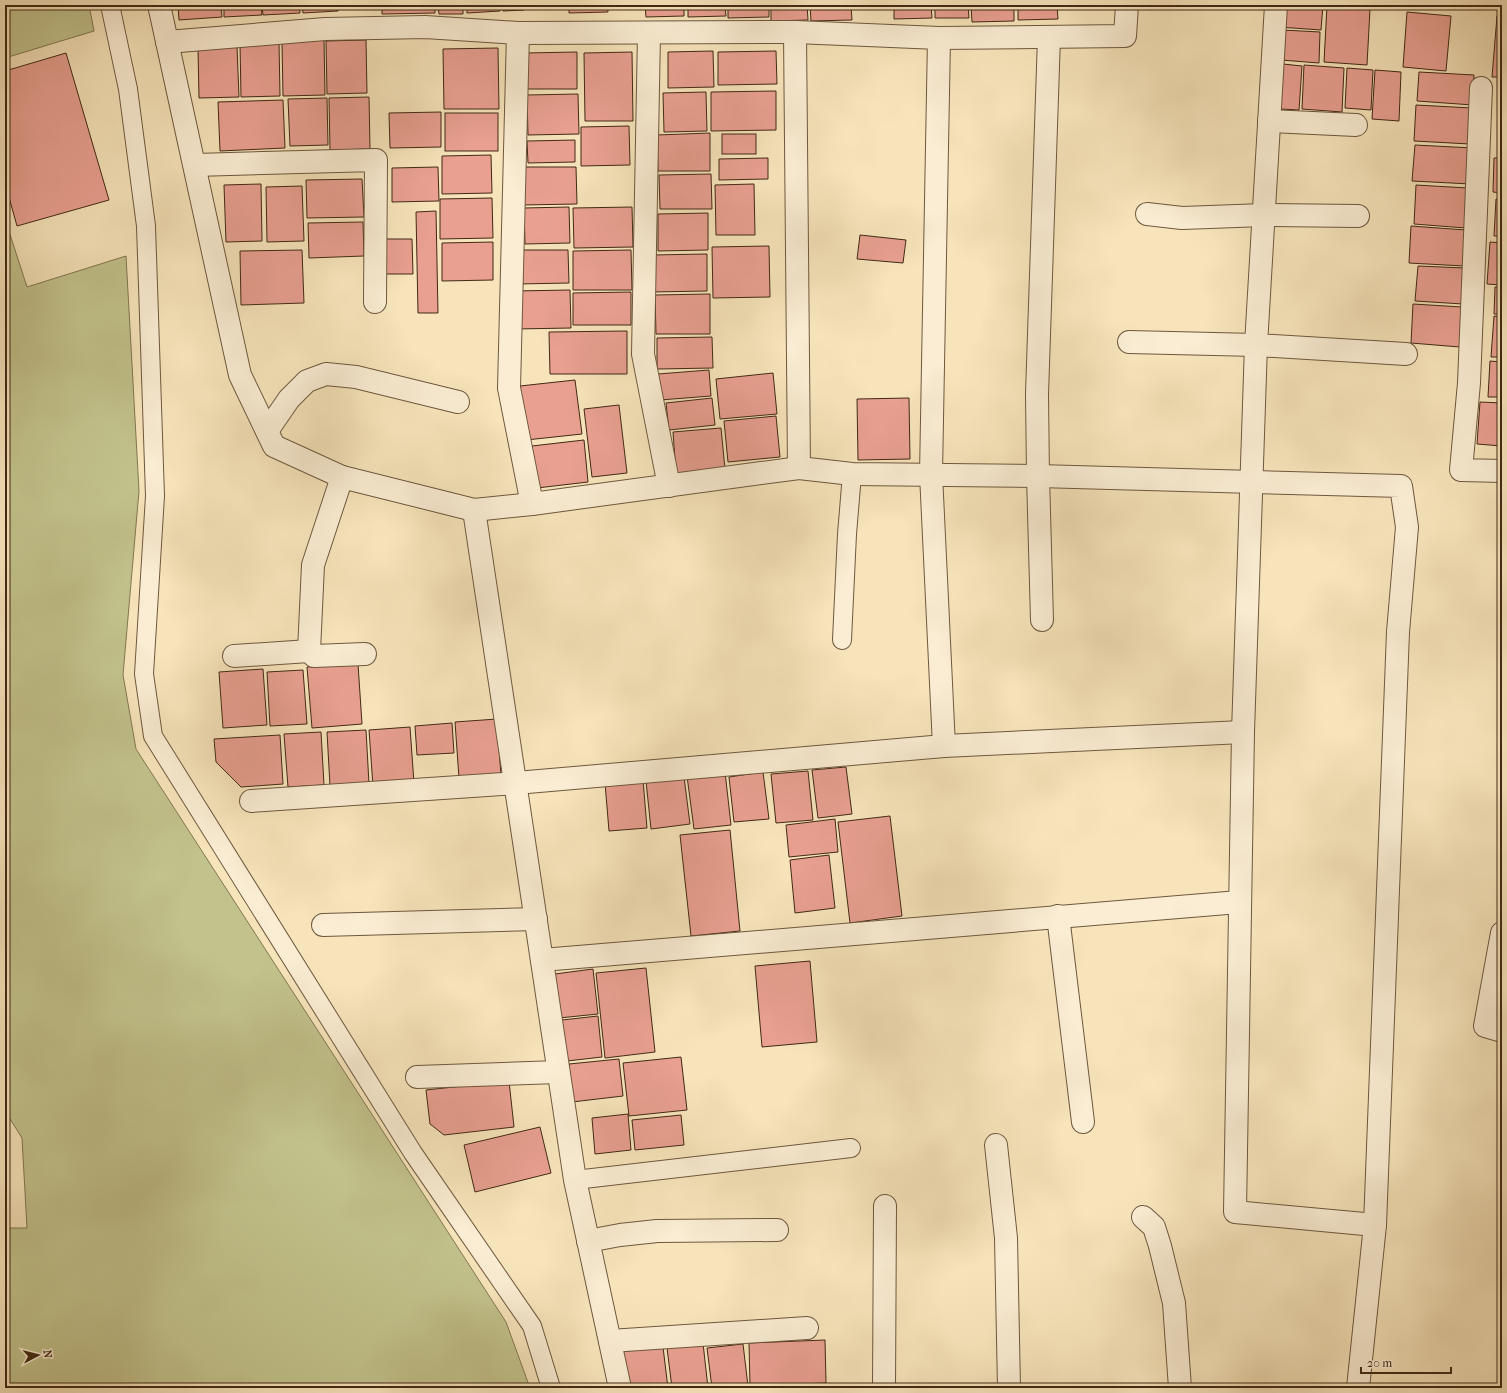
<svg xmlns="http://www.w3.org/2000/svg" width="1507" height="1393" viewBox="0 0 1507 1393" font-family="'IM FELL French Canon',serif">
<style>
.green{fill:#c2c28c;stroke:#827650}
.building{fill:#e9a091;stroke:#412914}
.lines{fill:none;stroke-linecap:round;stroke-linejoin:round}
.lane-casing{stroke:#6e583e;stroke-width:20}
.street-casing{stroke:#6e583e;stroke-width:24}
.lane{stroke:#faedd3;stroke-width:18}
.street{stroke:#faedd3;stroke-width:22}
</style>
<rect width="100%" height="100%" fill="#f7e4bb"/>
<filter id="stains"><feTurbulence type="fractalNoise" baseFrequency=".005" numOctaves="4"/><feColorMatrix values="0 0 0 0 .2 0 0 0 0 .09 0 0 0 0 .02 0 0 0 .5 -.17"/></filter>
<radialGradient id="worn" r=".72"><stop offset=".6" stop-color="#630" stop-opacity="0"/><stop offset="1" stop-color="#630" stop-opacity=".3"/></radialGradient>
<g class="green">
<polygon points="5,5 89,5 94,31 5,58"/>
<polygon points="5,219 27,287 126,256 139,491 123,675 136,749 506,1322 530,1388 5,1388 5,1228 27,1228 22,1138 5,1111"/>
</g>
<g class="building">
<polygon points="178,5 221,5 222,17 179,20"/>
<polygon points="224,5 261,5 262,15 224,17"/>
<polygon points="262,5 299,5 300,13 263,15"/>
<polygon points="302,5 338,5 338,11 303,13"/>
<polygon points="341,5 378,5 378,7 341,9"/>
<polygon points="382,5 435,5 435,13 382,14"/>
<polygon points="438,5 463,5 463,14 439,14"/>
<polygon points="467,5 500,5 500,11 467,13"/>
<polygon points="502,5 524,5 524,10 503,11"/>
<polygon points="569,5 607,5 608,12 569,13"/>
<rect x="613" y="5" width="31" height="3"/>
<polygon points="645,5 684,5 684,16 646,17"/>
<polygon points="688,5 725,5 726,16 688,17"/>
<polygon points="728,5 769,5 769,17 728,18"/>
<polygon points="771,5 807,5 808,20 771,21"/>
<polygon points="810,5 851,5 852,20 811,21"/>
<polygon points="894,5 931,5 932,18 894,19"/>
<polygon points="935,5 968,5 969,18 935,18"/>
<polygon points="971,5 1014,5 1014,21 972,22"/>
<polygon points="1018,5 1057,5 1058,19 1018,20"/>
<polygon points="1280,5 1323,5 1321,30 1279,27"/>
<polygon points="1327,6 1370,9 1367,65 1324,62"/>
<polygon points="1407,12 1451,16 1446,71 1403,67"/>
<polygon points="1497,16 1502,17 1502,77 1492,77"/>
<polygon points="1283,30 1320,32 1319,63 1281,60"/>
<polygon points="324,40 325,95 283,96 282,42"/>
<polygon points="366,40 367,93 327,94 326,41"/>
<polygon points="279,43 280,96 241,97 240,44"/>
<polygon points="237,47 239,97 199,98 198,48"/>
<polygon points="498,48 499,109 444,109 443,49"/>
<polygon points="713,51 714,87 668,88 668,52"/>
<polygon points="776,51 777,84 718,85 718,52"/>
<polygon points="577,52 577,89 526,89 525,53"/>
<polygon points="632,52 633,121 585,121 584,53"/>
<polygon points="66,53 109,200 17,226 5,183 5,71"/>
<polygon points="1283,64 1302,66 1299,110 1280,109"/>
<polygon points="1304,65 1344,68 1342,112 1302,109"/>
<polygon points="1347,68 1373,70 1371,110 1345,108"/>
<polygon points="1375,70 1401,72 1399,121 1372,119"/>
<polygon points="1419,72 1474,75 1473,105 1417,101"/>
<polygon points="776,91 776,130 711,131 711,92"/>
<polygon points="706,92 707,131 664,132 663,93"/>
<polygon points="578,94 579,134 528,135 527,95"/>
<polygon points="369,97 370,149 330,150 329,98"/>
<polygon points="327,98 328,145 290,146 288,99"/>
<polygon points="283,100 285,148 220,151 218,102"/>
<polygon points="1416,105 1472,108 1470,144 1414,141"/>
<polygon points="441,112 441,147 390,148 389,113"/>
<rect x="445" y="113" width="53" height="38"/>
<polygon points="629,126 630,165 581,166 581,127"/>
<polygon points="710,133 710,171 658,171 657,135"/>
<rect x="722" y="134" width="34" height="20"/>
<polygon points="575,140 575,162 528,163 527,141"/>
<polygon points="1415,145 1473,148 1471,184 1412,181"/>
<polygon points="491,155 492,193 442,194 442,156"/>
<polygon points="768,158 768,179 719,180 719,159"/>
<polygon points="1494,158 1502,158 1502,193 1493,192"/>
<polygon points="438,167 439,201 392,202 392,168"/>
<polygon points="521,167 576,167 577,204 522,205"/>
<polygon points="711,174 712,209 660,209 659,175"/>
<polygon points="362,179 364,217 307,218 306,180"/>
<polygon points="261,184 262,241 226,242 224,185"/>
<polygon points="754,184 755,235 716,235 715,185"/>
<polygon points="1416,185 1468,188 1466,228 1414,224"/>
<polygon points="302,186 304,241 267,242 266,187"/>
<polygon points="492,198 493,238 440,239 440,199"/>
<polygon points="1496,199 1502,200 1502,236 1494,236"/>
<polygon points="569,207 570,243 525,244 524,208"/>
<polygon points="632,207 633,247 574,248 573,208"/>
<polygon points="436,211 438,313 418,313 416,212"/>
<polygon points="708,213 708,250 658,251 658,214"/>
<polygon points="363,222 364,256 309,258 308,223"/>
<polygon points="1411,226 1466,230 1464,266 1409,263"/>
<polygon points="860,235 906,240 903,263 857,259"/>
<polygon points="382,239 412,239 413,274 382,274"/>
<polygon points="493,242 493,280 442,281 442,243"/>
<polygon points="1490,242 1502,243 1502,285 1487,284"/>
<polygon points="769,246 770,297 713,298 712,247"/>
<polygon points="302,250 304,303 241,305 240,251"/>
<polygon points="519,250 568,250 569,283 519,284"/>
<polygon points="631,250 632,290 573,290 573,251"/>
<polygon points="707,254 707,291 651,292 651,255"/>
<polygon points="1418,266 1465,268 1463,304 1415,301"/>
<polygon points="1495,287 1502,287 1502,314 1494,314"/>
<polygon points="570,290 571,328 515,329 514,291"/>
<polygon points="631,292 631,325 573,325 573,293"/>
<polygon points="710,294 710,334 656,334 655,295"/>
<polygon points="1413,304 1462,307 1460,347 1411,343"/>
<polygon points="1494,316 1502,317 1502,357 1491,357"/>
<polygon points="627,331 627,374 550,374 549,332"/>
<polygon points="712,337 713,368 657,369 657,338"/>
<polygon points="1490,361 1502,362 1502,397 1488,397"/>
<polygon points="709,370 711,396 660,400 658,374"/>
<polygon points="773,373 777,414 720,419 716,379"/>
<polygon points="575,380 582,434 526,440 520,386"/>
<polygon points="712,398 715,425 669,430 666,403"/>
<polygon points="909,398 910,459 858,460 857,399"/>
<polygon points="1480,402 1502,403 1502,446 1477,444"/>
<polygon points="619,405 627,473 592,477 584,409"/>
<polygon points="776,416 780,457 728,462 724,421"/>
<polygon points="721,428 725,469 676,473 673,432"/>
<polygon points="584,440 588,482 537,488 532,446"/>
<polygon points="358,664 362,724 312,728 307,667"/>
<polygon points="263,669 267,725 223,728 219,672"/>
<polygon points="303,670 307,724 270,726 267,672"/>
<polygon points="497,719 501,776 459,778 455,722"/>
<polygon points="452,723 454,753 417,755 415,726"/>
<polygon points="410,727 414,783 373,786 369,730"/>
<polygon points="366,730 369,784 330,786 327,732"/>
<polygon points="321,732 324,785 288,787 284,734"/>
<polygon points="280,735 283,784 241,787 216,762 214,739"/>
<polygon points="846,767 852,814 818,818 812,770"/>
<polygon points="808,771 813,820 776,823 771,774"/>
<polygon points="725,772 731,825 694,829 687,776"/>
<polygon points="763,772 769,819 734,822 729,777"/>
<polygon points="684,777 690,824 651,829 646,781"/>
<polygon points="643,780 647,828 609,831 605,783"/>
<polygon points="890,816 902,916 850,923 838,822"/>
<polygon points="835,819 838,852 789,857 786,825"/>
<polygon points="730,830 740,931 691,936 680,835"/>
<polygon points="829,855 835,908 795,913 790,860"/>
<polygon points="810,961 817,1042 762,1047 755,966"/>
<polygon points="646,968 655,1052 605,1058 596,973"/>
<polygon points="593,969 598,1014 559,1018 555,974"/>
<polygon points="598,1016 602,1057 567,1061 562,1020"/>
<polygon points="681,1057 687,1110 629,1116 623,1063"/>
<polygon points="619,1059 623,1096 572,1102 569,1064"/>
<polygon points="509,1081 514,1127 444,1135 430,1124 426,1090"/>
<polygon points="628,1114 631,1150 595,1154 592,1118"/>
<polygon points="681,1115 684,1145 635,1150 632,1120"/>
<polygon points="540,1127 551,1173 475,1192 464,1145"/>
<polygon points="825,1340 826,1383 750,1386 749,1343"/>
<polygon points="703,1343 708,1388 672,1388 667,1348"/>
<polygon points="743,1344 748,1386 731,1388 712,1388 707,1348"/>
<polygon points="663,1347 668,1388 623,1388 618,1352"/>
</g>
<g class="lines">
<g class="lane-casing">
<g id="lane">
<polyline points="110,5 128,89 146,226 155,496 144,674 153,736 413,1153 532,1326 551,1388"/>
<polyline points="842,640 847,534 852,474"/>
<polyline points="575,1180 851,1148"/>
</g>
</g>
<g class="street-casing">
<g id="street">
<polyline points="159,5 240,375 274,446 342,477 474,510 575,1180 620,1388"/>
<polyline points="1276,5 1256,345 1243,732 1235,1212 1375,1225"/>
<polyline points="795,32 799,468"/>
<polyline points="518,33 509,388 532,504"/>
<polyline points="649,34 643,354 669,486"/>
<polyline points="939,38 931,474 944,746"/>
<polyline points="167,42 325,29 425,27 518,33 795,32 939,38 1125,36 1127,5"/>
<polyline points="1481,88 1469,383 1461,470 1502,471"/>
<polyline points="1269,121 1356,125"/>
<polyline points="195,165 376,160 375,302"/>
<polyline points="1147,214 1182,218 1264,215 1358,216"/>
<polyline points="1129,342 1256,345 1406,354"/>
<polyline points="267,431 289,399 307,381 326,374 356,377 458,402"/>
<polyline points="342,477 313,565 309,651 314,656 365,654"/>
<polyline points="474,510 532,504 799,468 852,474 1038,476 1401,486 1407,527 1398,632 1375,1225 1358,1388"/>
<polyline points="1042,620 1038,476 1037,394 1049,37"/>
<polyline points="234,656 309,651"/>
<polyline points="251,801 516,783 944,746 1243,732"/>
<polyline points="1058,916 1083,1122"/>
<polyline points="323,925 536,919"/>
<polyline points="1502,933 1485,1026 1502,1031"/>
<polyline points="542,960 1239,902"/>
<polyline points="417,1077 558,1072"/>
<polyline points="996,1145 1006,1238 1009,1388"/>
<polyline points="1143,1217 1154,1227 1160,1246 1174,1303 1180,1388"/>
<polyline points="588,1241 620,1235 657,1231 777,1230"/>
<polyline points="610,1341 807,1328"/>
<polyline points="884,1388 885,1206"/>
</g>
</g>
<use href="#lane" class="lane"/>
<use href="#street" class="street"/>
</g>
<rect width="1507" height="1393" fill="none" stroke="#f7e4bb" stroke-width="20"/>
<rect x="6" y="6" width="1495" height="1381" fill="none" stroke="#412914" stroke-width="2"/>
<rect x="10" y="10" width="1487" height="1373" fill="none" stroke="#412914"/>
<g transform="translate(38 1355) rotate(83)" stroke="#faedd3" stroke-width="3" paint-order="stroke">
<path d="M0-3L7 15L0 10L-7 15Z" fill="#412914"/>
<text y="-6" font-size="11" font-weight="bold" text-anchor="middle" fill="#412914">N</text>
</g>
<path d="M1361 1367v6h90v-6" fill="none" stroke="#412914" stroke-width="2"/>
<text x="1367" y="1367" font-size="12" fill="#412914" stroke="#faedd3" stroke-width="3" paint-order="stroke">20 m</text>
<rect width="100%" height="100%" filter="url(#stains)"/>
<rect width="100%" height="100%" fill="url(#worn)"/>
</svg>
